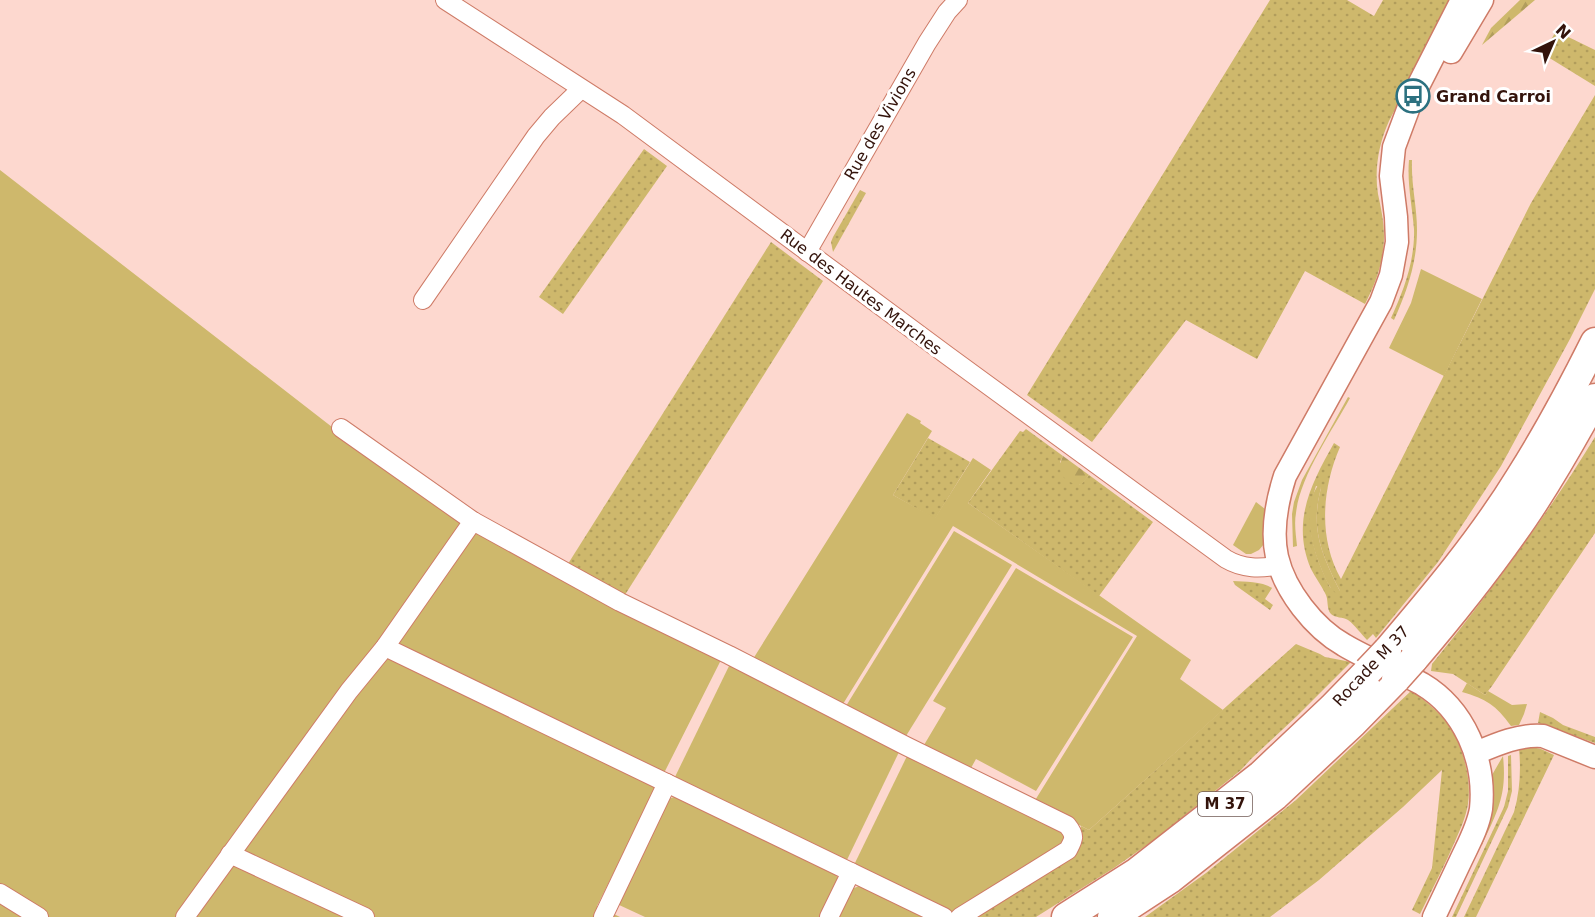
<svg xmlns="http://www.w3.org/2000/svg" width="1595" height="917" viewBox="0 0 1595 917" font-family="'DejaVu Sans',sans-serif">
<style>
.grass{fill:url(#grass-dots);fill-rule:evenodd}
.forest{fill:url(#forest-firs)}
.garden{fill:#ceb86c}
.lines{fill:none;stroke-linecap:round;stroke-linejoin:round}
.minor-casing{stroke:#ce7b67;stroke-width:20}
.tertiary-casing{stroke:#ce7b67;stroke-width:25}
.trunk-casing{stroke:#ce7b67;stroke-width:31}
.minor{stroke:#fff;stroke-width:18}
.tertiary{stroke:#fff;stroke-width:22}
.trunk{stroke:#fff;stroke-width:28}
.trunk-bridge-casing{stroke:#ce7b67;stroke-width:31;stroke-linecap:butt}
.trunk-bridge{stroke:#fff;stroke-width:28}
.labels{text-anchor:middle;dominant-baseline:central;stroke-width:6;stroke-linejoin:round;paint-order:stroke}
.shield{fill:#fff;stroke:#705a54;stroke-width:1.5}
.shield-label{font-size:15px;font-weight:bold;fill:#33130b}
.poi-label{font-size:16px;font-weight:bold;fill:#33130b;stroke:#fff;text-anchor:start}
.street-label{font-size:16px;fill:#33130b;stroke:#fff}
</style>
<defs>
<pattern id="grass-dots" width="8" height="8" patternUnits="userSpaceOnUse" patternTransform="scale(1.5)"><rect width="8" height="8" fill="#ceb86c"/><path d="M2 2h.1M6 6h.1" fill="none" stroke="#b19d5c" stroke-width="1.8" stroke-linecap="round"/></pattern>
<pattern id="forest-firs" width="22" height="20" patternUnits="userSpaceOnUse" patternTransform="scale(1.5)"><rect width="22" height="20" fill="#ceb86c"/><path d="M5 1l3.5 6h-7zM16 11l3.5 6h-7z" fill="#b19d5c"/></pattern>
</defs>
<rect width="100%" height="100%" fill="#fdd8cf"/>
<g class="grass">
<path d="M1270,0H1347L1374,16L1383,0H1452L1389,121C1379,143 1374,169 1378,194C1381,208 1384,222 1384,236C1384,260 1376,283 1365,304L1305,271L1257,359L1186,320L1092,442L1027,395Z"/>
<polygon points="1556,31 1595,50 1595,86 1543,54"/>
<path d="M1595,95V289L1570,339L1501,466L1438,562L1376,638L1373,634L1367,640C1361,634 1355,625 1348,620C1343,617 1335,618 1331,614C1326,609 1329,599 1325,593C1321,585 1315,577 1311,569C1291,522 1311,484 1334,443L1340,447C1322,488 1318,539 1341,579L1531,203ZM1316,486L1321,488C1310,530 1322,554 1340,591L1330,587C1313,554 1304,523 1316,486Z"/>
<polygon points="644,149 667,166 563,314 539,297"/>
<path d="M1409,160H1412C1411,184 1417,207 1417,230C1417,263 1407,291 1394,320L1391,318C1404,290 1415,260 1414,229C1412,205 1407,183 1409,160Z"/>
<polygon points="860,190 866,193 833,252 831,242 833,237"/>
<polygon points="771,242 823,281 623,598 566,567"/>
<polygon points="1026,429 1063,456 1060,462 1080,485 1089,475 1153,522 1099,596 968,503 1020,431 1023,432"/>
<path d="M1595,437V533L1492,686L1485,695L1453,674L1431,671L1432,664C1491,591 1546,517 1595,437Z"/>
<polygon points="928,438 970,462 935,519 893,495"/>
<path d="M1233,581C1245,582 1261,581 1272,588L1265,599L1273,605L1270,610L1235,585Z"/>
<polygon points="1296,644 1320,654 1325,657 1351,662 1297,716 1251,759 1241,770 1154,840 1114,868 1036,917 968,917 1078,850 1082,836 1080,829 1081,826 1089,830"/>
<path d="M1412,690C1423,700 1436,709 1446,721C1462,743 1472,777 1468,804C1466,816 1461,828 1456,839C1445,865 1432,889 1420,914L1412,910L1432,868L1442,770L1403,807L1319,880L1270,917H1145L1206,873L1296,800Z"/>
<polygon points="1540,712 1553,718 1563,725 1595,737 1595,743 1538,723"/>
<path d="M1532,747L1541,749L1554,755L1476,917H1464L1514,812C1520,791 1521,770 1519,748Z"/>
<polygon points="1511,755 1512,791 1508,807 1456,917 1452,917 1504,807 1508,791 1508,756"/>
</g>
<g class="forest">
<polygon points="1520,0 1535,0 1482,45 1491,28"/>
<path d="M1063,456L1089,475L1081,485C1064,483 1055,472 1063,456Z"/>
</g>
<g class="garden">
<polygon points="0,170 332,427 451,513 721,660 597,906 620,917 0,917"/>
<polygon points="1421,269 1482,299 1444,376 1389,348 1411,303"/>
<path d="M1348,397L1350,398C1332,431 1300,476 1296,513C1294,524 1296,535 1297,546L1293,547L1292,514L1294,502L1302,480Z"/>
<polygon points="907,413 921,421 920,423 932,431 893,495 935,518 973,458 991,470 968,503 1191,660 1180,679 1223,710 1089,830 1034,802 1137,636 953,526 843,704 753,659"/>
<path d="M1319,484L1321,488C1310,530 1322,554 1340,591L1339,595C1329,589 1325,578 1321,568C1311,545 1302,506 1319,484Z"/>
<polygon points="1256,502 1265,509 1264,544 1259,550 1251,554 1246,554 1233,545"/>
<polygon points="954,531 1012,565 906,736 846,706"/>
<polygon points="1016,568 1133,637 1036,791 976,759 971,768 924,745 946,708 933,701"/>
<polygon points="730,664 900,750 845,864 673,781"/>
<path d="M1467,683L1485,695L1488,691L1512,705L1527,704L1524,714L1519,725L1511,726C1496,705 1486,699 1462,692Z"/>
<polygon points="908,754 1056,830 1063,834 1066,842 1031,866 951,914 853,867"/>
<path d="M1503,756C1507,795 1498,810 1482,845L1480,844L1492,775Z"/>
<polygon points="674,797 836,874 839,883 823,917 645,917 617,904 668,799"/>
<polygon points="859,886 925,917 838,917 852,889"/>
</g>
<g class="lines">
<g class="minor-casing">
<g id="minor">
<path d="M445,0L623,115L948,356L1226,559C1243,569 1260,569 1280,565"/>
<polyline points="807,252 927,43 947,12 958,0"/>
<polyline points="423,300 536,136 552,117 581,89"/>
<path d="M341,428L473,521L620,602L729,655L906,746L1067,825C1076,836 1074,839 1068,850L960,917"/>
<polyline points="385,647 944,917"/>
<polyline points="230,854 365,917"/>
<polyline points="0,893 39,917"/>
<polyline points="185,917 349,691 385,647 473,521"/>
<polyline points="603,917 667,783"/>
<polyline points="829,917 851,872"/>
</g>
</g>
<g class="tertiary-casing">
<g id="tertiary">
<polyline points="1451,52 1482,0"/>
<path d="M1476,753C1497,744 1520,734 1543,736L1595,757"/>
<path d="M1434,917C1443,898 1452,879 1461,860C1469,843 1478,827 1481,809C1486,760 1464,709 1422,684C1397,670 1369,660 1344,645C1314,628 1285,591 1277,557C1271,530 1277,501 1285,476L1381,302L1391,275L1397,242L1396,217L1391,176L1394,147L1413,96L1462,0"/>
</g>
</g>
<g class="trunk-casing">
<g id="trunk">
<path d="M1387,651C1434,596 1482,539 1520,477C1548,433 1572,388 1595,342"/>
<path d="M1413,660C1448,619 1482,577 1513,533C1544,490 1570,444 1595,398"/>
<polyline points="1066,917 1137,872 1261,775 1332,708 1368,671"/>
<polyline points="1112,917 1170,879 1275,796 1353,723 1396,679"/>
</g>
</g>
<use href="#minor" class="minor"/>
<use href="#tertiary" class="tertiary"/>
<use href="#trunk" class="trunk"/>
<g class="trunk-bridge-casing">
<g id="trunk-bridge">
<polyline points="1368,671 1387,651"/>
<polyline points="1396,679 1413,660"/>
</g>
</g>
<use href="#trunk-bridge" class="trunk-bridge"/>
</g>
<defs>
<g id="bus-ring" transform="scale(1.725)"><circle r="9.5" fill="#fff" stroke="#2c7180" stroke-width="1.5"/><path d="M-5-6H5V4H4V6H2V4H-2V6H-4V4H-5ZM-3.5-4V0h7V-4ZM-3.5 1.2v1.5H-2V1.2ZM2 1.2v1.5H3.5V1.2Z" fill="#2c7180"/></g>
</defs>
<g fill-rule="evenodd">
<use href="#bus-ring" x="1413" y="96"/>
</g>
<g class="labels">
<rect class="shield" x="1198" y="792" width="54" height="24" rx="4.5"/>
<g class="shield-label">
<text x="1225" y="804">M 37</text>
</g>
<g class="poi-label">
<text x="1436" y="96">Grand Carroi</text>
</g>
<g class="street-label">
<text transform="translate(880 124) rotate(-60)">Rue des Vivions</text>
<text transform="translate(861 292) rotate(37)">Rue des Hautes Marches</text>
<text transform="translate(1371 666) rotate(-47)">Rocade M 37</text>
</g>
</g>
<g transform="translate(1553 42) rotate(44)" stroke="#ffffff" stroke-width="4.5" paint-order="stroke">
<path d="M0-4.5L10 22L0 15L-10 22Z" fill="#33130b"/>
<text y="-9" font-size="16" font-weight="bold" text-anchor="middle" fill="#33130b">N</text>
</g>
</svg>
